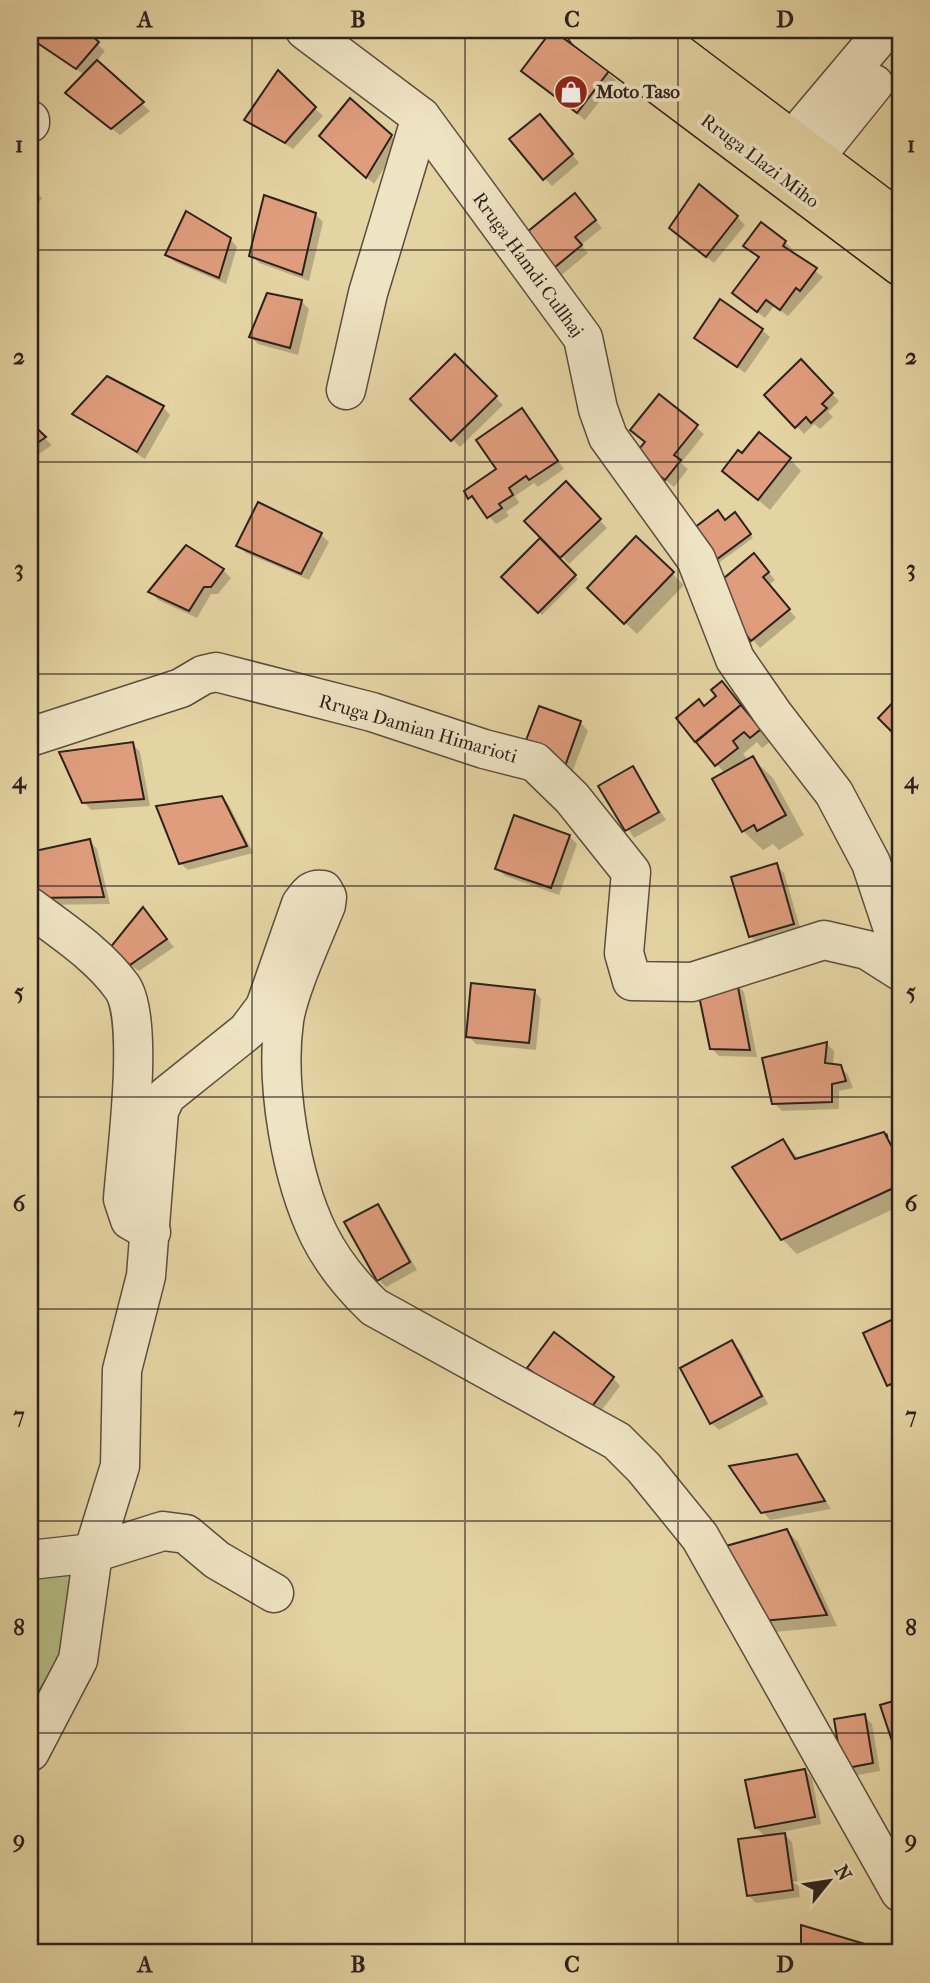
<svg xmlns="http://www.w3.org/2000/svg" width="930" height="1983" viewBox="0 0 930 1983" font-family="'IM FELL French Canon',serif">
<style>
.green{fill:#b4bd85;stroke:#706f50;stroke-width:2}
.shadow{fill:#0003}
.building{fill:#df9d7d;stroke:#2d211c;stroke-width:2}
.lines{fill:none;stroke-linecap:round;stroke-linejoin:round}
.minor-casing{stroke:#5b4e3e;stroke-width:41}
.major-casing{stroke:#2d211c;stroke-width:41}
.path{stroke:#2d211c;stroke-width:4.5;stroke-dasharray:2 3.5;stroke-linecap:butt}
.minor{stroke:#eee3c3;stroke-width:38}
.major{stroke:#e5d4a3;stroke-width:38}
.grid{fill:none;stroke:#2d211c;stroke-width:2;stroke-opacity:0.55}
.labels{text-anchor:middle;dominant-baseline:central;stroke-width:7;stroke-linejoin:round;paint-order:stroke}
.poi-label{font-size:19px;font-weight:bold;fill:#2d211c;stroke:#eee3c3;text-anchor:start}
.street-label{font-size:19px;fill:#2d211c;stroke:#eee3c3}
.neatline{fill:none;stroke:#2d211c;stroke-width:2.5}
.grid-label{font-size:23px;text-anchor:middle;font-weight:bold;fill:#2d211c}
</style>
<rect width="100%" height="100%" fill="#e5d4a3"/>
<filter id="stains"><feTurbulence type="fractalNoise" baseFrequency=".00286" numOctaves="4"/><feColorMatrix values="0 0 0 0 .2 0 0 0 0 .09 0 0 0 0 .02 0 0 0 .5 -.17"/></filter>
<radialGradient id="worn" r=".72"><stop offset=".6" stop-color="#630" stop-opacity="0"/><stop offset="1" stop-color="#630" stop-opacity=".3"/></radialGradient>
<polygon class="green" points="30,1567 82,1567 64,1660 45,1681 30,1706"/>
<g class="shadow">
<polygon points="30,30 82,30 105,51 96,62 150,111 120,135 74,100 85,75 30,39"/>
<polygon points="554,31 616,80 585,120 523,70"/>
<polygon points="278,73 323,116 293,149 246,119"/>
<polygon points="547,123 579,163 552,186 544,178"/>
<polygon points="391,136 399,144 374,184 329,144"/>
<polygon points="30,188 42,198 30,216"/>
<polygon points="582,203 602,228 581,245 588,253 558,278 550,270"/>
<polygon points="315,214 323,222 309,281 259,263 251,255"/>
<polygon points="737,217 745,225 714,263 679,236"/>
<polygon points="230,239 237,247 226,284 175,262 167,254"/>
<polygon points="785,242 793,250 791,253 823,277 788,316 774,306 765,318 742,300 760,258 753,253"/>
<polygon points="301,301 309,309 298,355 258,344 251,337"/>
<polygon points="762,330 770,337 745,373 696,337"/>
<polygon points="455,357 503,405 460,447 413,399"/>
<polygon points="801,362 839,401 828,412 833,417 820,429 814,424 804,434 767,395"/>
<polygon points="660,396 704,434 681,463 688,469 674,487 644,462"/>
<polygon points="163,407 170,415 145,459 75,414"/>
<polygon points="522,411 564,469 538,487 534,483 515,496 519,503 506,512 509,516 496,524 466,492 498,469"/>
<polygon points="30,424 52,445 30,460"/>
<polygon points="743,456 790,459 801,471 770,510 724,471"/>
<polygon points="566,484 607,528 569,564 527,521"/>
<polygon points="259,504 321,535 329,542 309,580 246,553 238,545"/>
<polygon points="738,518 753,538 713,567 725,522"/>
<polygon points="636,539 684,585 637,634 589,588"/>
<polygon points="540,541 578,579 542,615 504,577"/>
<polygon points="761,563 775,580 769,585 796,618 760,648 737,622"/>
<polygon points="223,570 231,578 218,594 211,594 197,618 158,600 151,592"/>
<polygon points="733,695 771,741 762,748 757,742 743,754 749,761 753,759 773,778 804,835 779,850 773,844 763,850 743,831 725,774 679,718"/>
<polygon points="540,708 581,723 588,731 571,775 535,750"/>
<polygon points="133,744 140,752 150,806 91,810 84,802"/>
<polygon points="633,768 666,820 634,838 601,786"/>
<polygon points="222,798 229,805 253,853 188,870 180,863"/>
<polygon points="569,836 577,844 559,895 505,876 497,868"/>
<polygon points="90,841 97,849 110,904 43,905 30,885 30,854"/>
<polygon points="776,865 784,873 801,931 758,944 750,936"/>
<polygon points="143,910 174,947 139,971 118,957"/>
<polygon points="736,984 744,992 757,1057 719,1056 711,1048"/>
<polygon points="534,991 541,999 536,1050 476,1044 468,1036"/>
<polygon points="827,1044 834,1051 833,1066 840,1067 848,1075 853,1088 839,1091 839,1109 782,1111 774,1103 764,1059"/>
<polygon points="883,1134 900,1152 900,1206 797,1254 782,1239 783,1141 800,1160"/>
<polygon points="378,1206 385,1214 417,1270 386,1287 378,1279"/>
<polygon points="900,1317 900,1390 896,1392 889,1385 865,1334"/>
<polygon points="732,1342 740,1350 768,1404 719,1430 711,1423"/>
<polygon points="537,1375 613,1378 620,1386 595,1419"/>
<polygon points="796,1456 831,1509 770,1520 763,1512"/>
<polygon points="787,1531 798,1542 837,1626 775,1632 764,1620"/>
<polygon points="864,1716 872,1724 880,1771 852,1776 844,1768"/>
<polygon points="805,1770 812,1778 821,1824 782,1832 792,1842 800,1897 756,1903 748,1895 766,1837 756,1828"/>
<polygon points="803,1927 864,1945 872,1953 803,1953"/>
</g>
<g class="building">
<polygon points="30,30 85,30 99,42 76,69 30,38"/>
<polygon points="552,30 609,71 577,113 521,71"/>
<polygon points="97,60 144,102 111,129 65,93"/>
<polygon points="278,70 316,107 285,143 244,120"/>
<polygon points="350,98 392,135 366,178 319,136"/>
<polygon points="540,114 573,154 543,180 509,139"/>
<polygon points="699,184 738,216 706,257 669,228"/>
<polygon points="575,193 596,220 575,237 582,245 549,272 521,237"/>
<polygon points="264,195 316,213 302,275 249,256"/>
<polygon points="186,211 231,238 219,278 165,255"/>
<polygon points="761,222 786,241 783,246 817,268 800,291 796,288 780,310 766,300 757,312 732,293 759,257 743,246"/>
<polygon points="267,293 302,300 290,348 249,337"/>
<polygon points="720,299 763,329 737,367 694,338"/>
<polygon points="455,354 497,396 451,441 410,399"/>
<polygon points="801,359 833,393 822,404 827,408 811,423 806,417 795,428 764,395"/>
<polygon points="107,376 164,406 137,452 72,414"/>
<polygon points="659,394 698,425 674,455 681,460 665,480 634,455 645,442 630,430"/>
<polygon points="522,408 558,461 529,480 526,476 509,488 513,495 499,504 502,508 487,518 472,496 468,499 464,491 496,469 476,440"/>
<polygon points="30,422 46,437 30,448"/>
<polygon points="759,432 791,458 758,500 722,471 738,450 742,453"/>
<polygon points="566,481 601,519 560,558 524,521"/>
<polygon points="258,502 322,533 301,574 236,546"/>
<polygon points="718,510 725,520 735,512 751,534 709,565 686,534"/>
<polygon points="636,536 674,572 624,624 587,588"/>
<polygon points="540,538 576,575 538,613 501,577"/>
<polygon points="186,545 224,569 211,587 204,587 189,611 148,592"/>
<polygon points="754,553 769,572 763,577 790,609 751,641 711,589"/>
<polygon points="722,681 741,705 695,742 676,718 699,699 704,706 716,696 711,690"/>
<polygon points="900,695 900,740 878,718"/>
<polygon points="741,705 761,729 750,738 744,732 733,741 738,748 715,766 696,742"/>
<polygon points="539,706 581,721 564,769 525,743"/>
<polygon points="133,742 144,799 82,803 59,752"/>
<polygon points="753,756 786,815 757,831 754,825 742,832 712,779"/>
<polygon points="633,766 659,812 625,831 598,786"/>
<polygon points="222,796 247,846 179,864 156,806"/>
<polygon points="514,815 570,835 551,888 495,869"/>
<polygon points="90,839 104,897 34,898 30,889 30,852"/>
<polygon points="777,863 794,924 749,937 731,877"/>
<polygon points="143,907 167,939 130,965 109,949"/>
<polygon points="737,982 750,1050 710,1049 698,991"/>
<polygon points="471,983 535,990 529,1043 466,1037"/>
<polygon points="827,1042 825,1063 841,1065 846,1081 832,1084 832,1102 772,1104 762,1058"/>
<polygon points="884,1132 900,1162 900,1185 781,1240 732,1167 783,1139 795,1159"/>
<polygon points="378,1204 410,1262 377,1281 344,1222"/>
<polygon points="900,1316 900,1380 887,1386 863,1333"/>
<polygon points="554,1332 614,1377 587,1413 527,1368"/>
<polygon points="732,1340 762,1396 710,1424 680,1368"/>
<polygon points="797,1454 825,1501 761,1513 729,1466"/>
<polygon points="787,1529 827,1615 762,1621 726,1546"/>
<polygon points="900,1699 900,1756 897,1756 880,1705"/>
<polygon points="865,1714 873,1763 842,1769 834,1719"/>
<polygon points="805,1769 815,1817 755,1828 745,1780"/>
<polygon points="785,1833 793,1890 747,1896 738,1839"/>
<polygon points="801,1925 865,1944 865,1953 801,1953"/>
</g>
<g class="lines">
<g class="minor-casing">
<g id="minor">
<polyline points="305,30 421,117 583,338 598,409 608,437 696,559 735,659 773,714 834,793 871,863 900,950"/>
<polyline points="30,120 30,123"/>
<polyline points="772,164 885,30"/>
<polyline points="795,182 874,84"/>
<polyline points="346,390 368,293 421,117"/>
<polyline points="30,737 181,688 203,675 216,672 372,712 484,749 535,762 572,798 631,872 624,953 632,981 692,982 824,940 867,950 900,971"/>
<path d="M30,907C62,931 98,954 122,987C145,1019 126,1156 123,1199L130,1220L151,1232"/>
<polyline points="30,1560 93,1553 163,1531 186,1534 217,1560 274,1593"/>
<path d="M30,1752L78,1660L93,1553L120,1466L122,1370L146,1276L159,1111L166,1096L247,1031L265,1007L301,904C308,895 311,888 323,890L327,897L326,905C314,935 288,991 284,1021C275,1084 291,1178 319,1235C333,1263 352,1286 374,1307L617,1441L644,1468L700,1537L900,1892"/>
</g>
</g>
<g class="major-casing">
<g id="major">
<polyline points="586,30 900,266"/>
<polyline points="647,30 900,221"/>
</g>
</g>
<polyline class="path" points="886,1136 900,1132"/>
<use href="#minor" class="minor"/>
<use href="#major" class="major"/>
</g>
<path class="grid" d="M252,30V1953M465,30V1953M678,30V1953M30,250H900M30,462H900M30,674H900M30,886H900M30,1097H900M30,1309H900M30,1521H900M30,1733H900"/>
<defs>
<g id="shop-disc" transform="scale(1.75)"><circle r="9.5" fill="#8f2418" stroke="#eee3c3"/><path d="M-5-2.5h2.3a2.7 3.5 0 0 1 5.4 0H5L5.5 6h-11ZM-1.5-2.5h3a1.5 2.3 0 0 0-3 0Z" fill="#fff"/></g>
</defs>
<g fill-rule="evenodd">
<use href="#shop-disc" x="571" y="92"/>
</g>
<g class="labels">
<g class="poi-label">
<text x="596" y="92">Moto Taso</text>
</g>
<g class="street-label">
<text transform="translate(760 161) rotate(37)">Rruga Llazi Miho</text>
<text transform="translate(528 265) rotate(54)">Rruga Hamdi Cullhaj</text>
<text transform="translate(418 729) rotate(16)">Rruga Damian Himarioti</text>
</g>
</g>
<rect width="930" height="1983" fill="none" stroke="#e5d4a3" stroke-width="77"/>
<g transform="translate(829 1881) rotate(60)" stroke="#eee3c3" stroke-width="5" paint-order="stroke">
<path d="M0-5L12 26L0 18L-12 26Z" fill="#2d211c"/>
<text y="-10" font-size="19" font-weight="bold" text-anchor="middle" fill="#2d211c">N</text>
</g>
<rect x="38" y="38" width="854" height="1906" class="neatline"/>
<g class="grid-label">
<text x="145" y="27">A</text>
<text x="358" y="27">B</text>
<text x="572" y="27">C</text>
<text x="785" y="27">D</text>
<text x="19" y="152">1</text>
<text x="911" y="152">1</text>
<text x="19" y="364">2</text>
<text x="911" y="364">2</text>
<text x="19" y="576">3</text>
<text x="911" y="576">3</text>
<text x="19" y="788">4</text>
<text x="911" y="788">4</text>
<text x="19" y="999">5</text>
<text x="911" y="999">5</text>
<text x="19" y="1211">6</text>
<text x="911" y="1211">6</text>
<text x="19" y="1423">7</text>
<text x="911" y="1423">7</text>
<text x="19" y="1635">8</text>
<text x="911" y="1635">8</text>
<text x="19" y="1847">9</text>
<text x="911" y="1847">9</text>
<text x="145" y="1972">A</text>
<text x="358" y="1972">B</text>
<text x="572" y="1972">C</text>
<text x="785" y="1972">D</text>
</g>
<rect width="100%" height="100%" filter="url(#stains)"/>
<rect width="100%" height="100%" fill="url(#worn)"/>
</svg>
